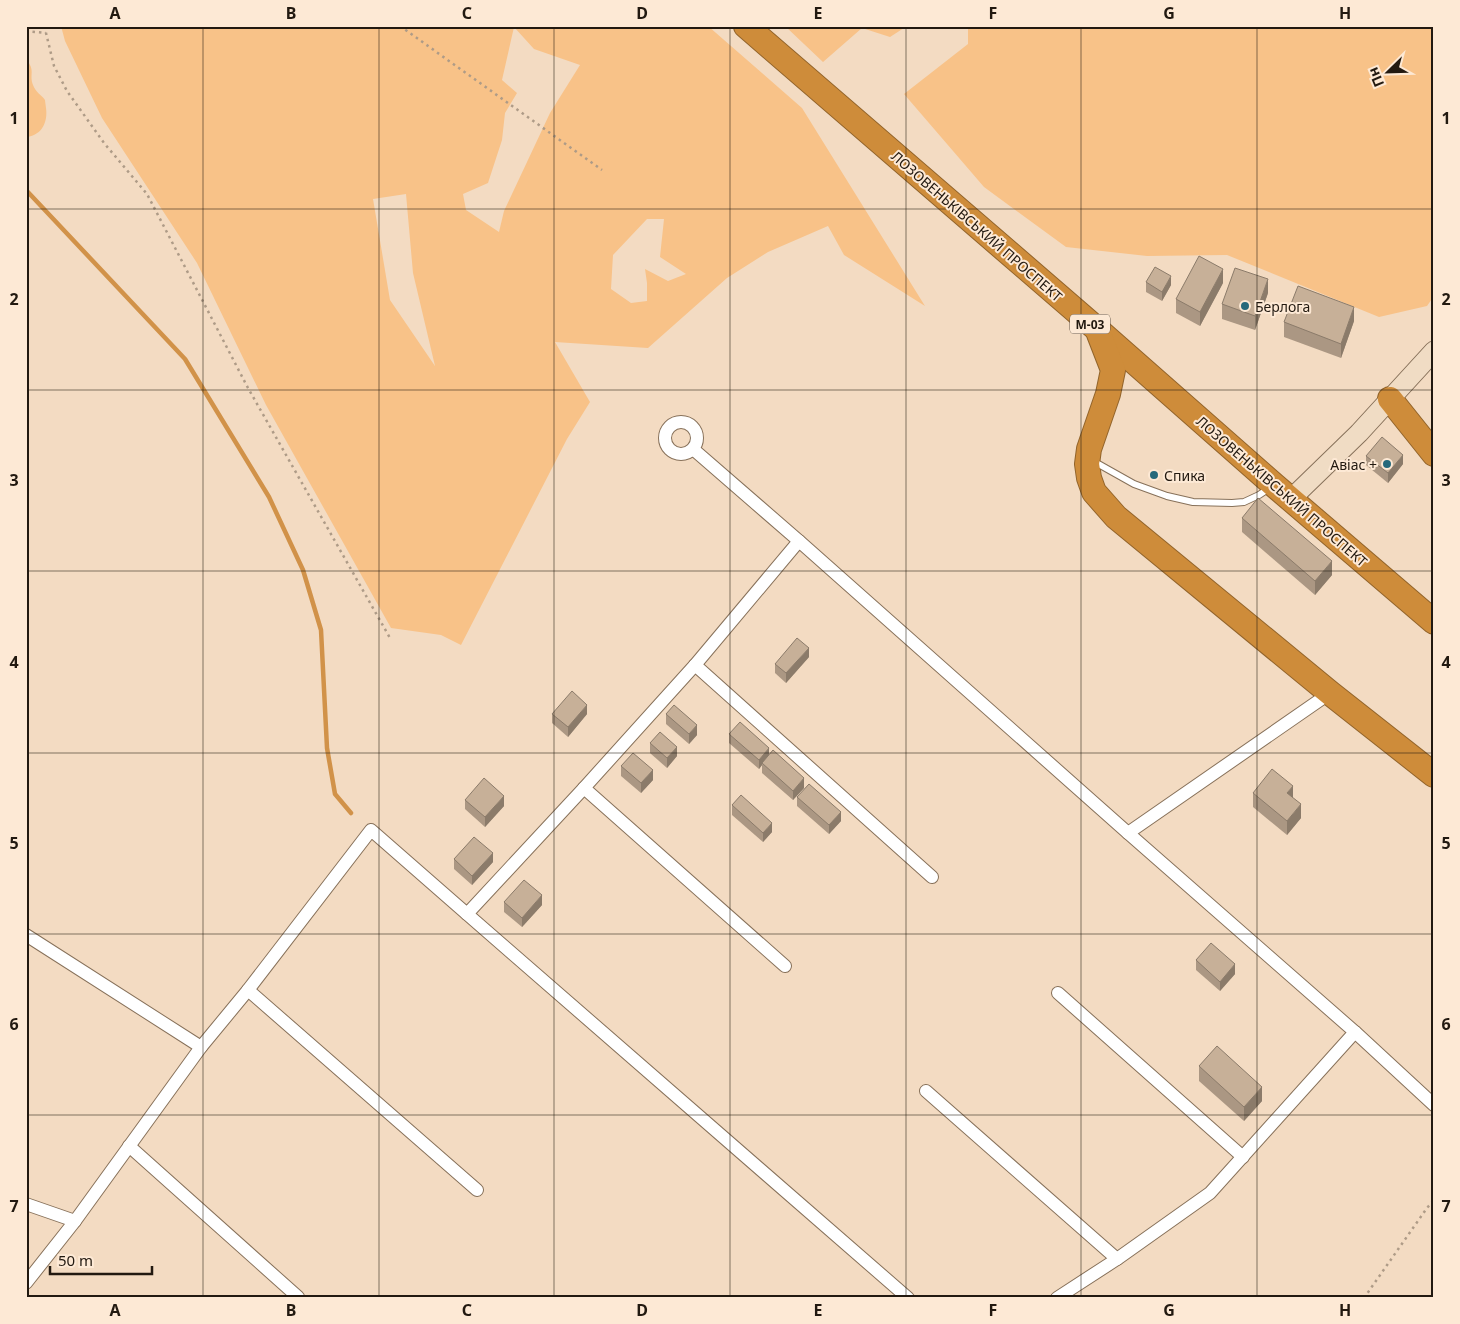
<svg xmlns="http://www.w3.org/2000/svg" width="1460" height="1324" viewBox="0 0 1460 1324" font-family="'Noto Sans',sans-serif">
<style>
.green{fill:#f8c288;fill-rule:evenodd}
.lines{fill:none;stroke-linecap:round;stroke-linejoin:round}
.stream{stroke:#d19249;stroke-width:4.5}
.lane-casing{stroke:#87715a;stroke-width:8}
.street-casing{stroke:#87715a;stroke-width:14}
.secondary-casing{stroke:#87715a;stroke-width:21}
.highway-casing{stroke:#92642b;stroke-width:26}
.path{stroke:#ae9b87;stroke-width:2.5;stroke-dasharray:2.5 4;stroke-linecap:butt}
.lane{stroke:#fff;stroke-width:6}
.street{stroke:#fff;stroke-width:12}
.secondary{stroke:#f0dcc4;stroke-width:19}
.highway{stroke:#ce8c3a;stroke-width:24}
.wall{fill:#ab9783}
.shaded-wall{fill:#8b7b6a}
.building{fill:#c7b098;stroke:#8b7b6a}
.grid{fill:none;stroke:#221910;stroke-width:1;stroke-opacity:0.55}
.poi-dot{fill:#26697b;stroke:#fde9d5;stroke-width:2}
.labels{text-anchor:middle;dominant-baseline:central;stroke-width:4;stroke-linejoin:round;paint-order:stroke}
.shield{fill:#fde9d5;stroke:#64574b;stroke-width:1}
.shield-label{font-size:12px;font-weight:bold;fill:#221910}
.street-label{font-size:14px;fill:#221910;stroke:#fde9d5}
.poi-label{font-size:14px;fill:#221910;stroke:#fde9d5;text-anchor:start}
.neatline{fill:none;stroke:#221910;stroke-width:2}
.grid-label{font-size:16px;text-anchor:middle;font-weight:bold;fill:#221910}
</style>
<rect width="100%" height="100%" fill="#f3dbc2"/>
<g class="green">
<path d="M61,26H708L802,108L925,306L844,255L828,226L768,252L727,278L648,348L555,342L590,402L567,439L461,645L441,635L391,628L266,405L197,263L102,118L65,41ZM514,27L534,49L580,65L550,113L504,211L499,232L466,210L463,194L488,183L502,140L505,113L517,93L502,80ZM406,194L413,273L435,366L390,300L373,199ZM647,219H664L660,257L686,274L668,281L645,269L647,283V301L631,303L611,289L613,255Z"/>
<polygon points="785,26 907,26 890,37 862,28 823,62"/>
<polygon points="968,26 1434,26 1434,296 1427,306 1379,317 1227,255 1147,256 1066,247 984,187 904,94 968,44"/>
<path d="M26,59C36,71 29,74 33,85C36,93 42,95 45,100C45,101 46,107 46,108C48,122 42,135 27,137Z"/>
</g>
<g class="lines">
<polyline class="stream" points="26,190 185,359 269,497 303,570 321,630 327,748 335,794 351,813"/>
<g class="lane-casing">
<polyline id="lane" points="1093,461 1134,484 1167,496 1193,502 1232,503 1244,502 1259,495 1271,487"/>
</g>
<g class="street-casing">
<g id="street">
<circle cx="681" cy="438" r="16"/>
<polyline points="693,449 799,541"/>
<polyline points="695,665 932,877"/>
<polyline points="584,788 785,966"/>
<polyline points="467,914 908,1298"/>
<polyline points="26,935 201,1047"/>
<polyline points="248,990 477,1190"/>
<polyline points="1058,993 1243,1157"/>
<polyline points="1355,1032 1434,1105"/>
<polyline points="926,1091 1117,1259"/>
<polyline points="129,1146 298,1297"/>
<polyline points="26,1204 75,1221"/>
<polyline points="26,1283 75,1221 201,1047 248,990 371,830 467,914 584,788 695,665 799,541 1128,833 1330,693"/>
<polyline points="1057,1298 1117,1259 1210,1193 1355,1032 1128,833"/>
</g>
</g>
<g class="secondary-casing">
<polyline id="secondary" points="1290,500 1359,433 1434,351"/>
</g>
<g class="highway-casing">
<g id="highway">
<polyline points="746,26 1098,330 1274,485 1434,622"/>
<polyline points="1099,334 1113,370 1108,394 1089,449 1087,464 1089,478 1094,492 1116,517 1330,693 1434,775"/>
<polyline points="1390,399 1434,454"/>
</g>
</g>
<g class="path">
<polyline points="46,26 46,33 54,66 67,91 104,143 147,194 248,388 390,638"/>
<polyline points="400,26 602,170"/>
<polyline points="26,31 46,33"/>
<polyline points="1364,1298 1427,1208 1434,1200"/>
</g>
<use href="#lane" class="lane"/>
<use href="#street" class="street"/>
<use href="#secondary" class="secondary"/>
<use href="#highway" class="highway"/>
</g>
<g class="wall">
<polygon points="1146,282 1171,285 1162,301 1146,292"/>
<polygon points="1223,283 1200,326 1176,313 1176,299"/>
<polygon points="1268,293 1255,330 1222,319 1222,304"/>
<polygon points="1354,321 1341,358 1284,337 1284,322"/>
<polygon points="1366,456 1403,464 1388,483 1366,465"/>
<polygon points="1242,518 1332,575 1315,595 1242,532"/>
<polygon points="809,657 786,683 775,673 775,664"/>
<polygon points="552,714 587,714 568,737 552,723"/>
<polygon points="666,714 697,735 689,744 666,724"/>
<polygon points="729,734 769,756 804,788 793,800 762,773 762,765 759,769 729,743"/>
<polygon points="650,743 677,756 667,768 650,753"/>
<polygon points="621,766 653,780 641,793 621,776"/>
<polygon points="1253,793 1301,818 1287,835 1253,807"/>
<polygon points="797,797 841,821 829,834 797,806"/>
<polygon points="465,800 504,806 485,827 465,809"/>
<polygon points="732,805 772,832 763,842 732,815"/>
<polygon points="454,859 493,862 472,885 454,869"/>
<polygon points="504,902 542,905 522,927 504,912"/>
<polygon points="1196,960 1235,974 1220,991 1196,970"/>
<polygon points="1199,1066 1262,1101 1244,1121 1199,1081"/>
</g>
<g class="shaded-wall">
<polygon points="1223,269 1223,283 1200,326 1200,312"/>
<polygon points="1171,276 1171,285 1162,301 1162,292"/>
<polygon points="1268,279 1268,293 1255,330 1255,316"/>
<polygon points="1354,307 1354,321 1341,358 1341,344"/>
<polygon points="1403,455 1403,464 1388,483 1388,473"/>
<polygon points="1332,561 1332,575 1315,595 1315,581"/>
<polygon points="809,648 809,657 786,683 786,673"/>
<polygon points="587,705 587,714 568,737 568,727"/>
<polygon points="697,725 697,735 689,744 689,734"/>
<polygon points="677,747 677,756 667,768 667,758"/>
<polygon points="769,748 769,758 762,763 762,765 759,769 759,760"/>
<polygon points="653,770 653,780 641,793 641,783"/>
<polygon points="804,778 804,788 793,800 793,791"/>
<polygon points="1293,786 1293,800 1287,793"/>
<polygon points="504,796 504,806 485,827 485,817"/>
<polygon points="1301,804 1301,818 1287,835 1287,821"/>
<polygon points="841,812 841,821 829,834 829,825"/>
<polygon points="772,823 772,832 763,842 763,833"/>
<polygon points="493,853 493,862 472,885 472,876"/>
<polygon points="542,895 542,905 522,927 522,918"/>
<polygon points="1235,964 1235,974 1220,991 1220,982"/>
<polygon points="1262,1087 1262,1101 1244,1121 1244,1107"/>
</g>
<g class="building">
<polygon points="1199,256 1223,269 1200,312 1176,299"/>
<polygon points="1155,267 1171,276 1162,292 1146,282"/>
<polygon points="1235,268 1268,279 1255,316 1222,304"/>
<polygon points="1298,286 1354,307 1341,344 1284,322"/>
<polygon points="1382,437 1403,455 1388,473 1366,456"/>
<polygon points="1258,498 1332,561 1315,581 1242,518"/>
<polygon points="797,638 809,648 786,673 775,664"/>
<polygon points="572,691 587,705 568,727 552,714"/>
<polygon points="674,705 697,725 689,734 666,714"/>
<polygon points="740,722 769,748 759,760 729,734"/>
<polygon points="660,732 677,747 667,758 650,743"/>
<polygon points="773,750 804,778 793,791 762,763"/>
<polygon points="633,753 653,770 641,783 621,766"/>
<polygon points="1272,769 1293,786 1287,793 1301,804 1287,821 1253,793"/>
<polygon points="484,778 504,796 485,817 465,800"/>
<polygon points="809,784 841,812 829,825 797,797"/>
<polygon points="741,795 772,823 763,833 732,805"/>
<polygon points="474,837 493,853 472,876 454,859"/>
<polygon points="524,880 542,895 522,918 504,902"/>
<polygon points="1211,943 1235,964 1220,982 1196,960"/>
<polygon points="1217,1046 1262,1087 1244,1107 1199,1066"/>
</g>
<path class="grid" d="M203,26V1298M379,26V1298M554,26V1298M730,26V1298M906,26V1298M1081,26V1298M1257,26V1298M26,209H1434M26,390H1434M26,571H1434M26,753H1434M26,934H1434M26,1115H1434"/>
<g class="poi-dot">
<circle cx="1245" cy="306" r="5"/>
<circle cx="1387" cy="464" r="5"/>
<circle cx="1154" cy="475" r="5"/>
</g>
<g class="labels">
<rect class="shield" x="1070" y="314.5" width="40" height="19" rx="4"/>
<g class="shield-label">
<text x="1090" y="324">М-03</text>
</g>
<g class="street-label">
<text transform="translate(977 226) rotate(41)">ЛОЗОВЕНЬКІВСЬКИЙ ПРОСПЕКТ</text>
<text transform="translate(1282 491) rotate(41)">ЛОЗОВЕНЬКІВСЬКИЙ ПРОСПЕКТ</text>
</g>
<g class="poi-label">
<text x="1255" y="306">Берлога</text>
<text x="1377" y="464" text-anchor="end">Авiас +</text>
<text x="1164" y="475">Спика</text>
</g>
</g>
<rect width="1460" height="1324" fill="none" stroke="#fde9d5" stroke-width="55"/>
<g transform="translate(1388 72) rotate(247)" stroke="#fde9d5" stroke-width="4" paint-order="stroke">
<path d="M0-4L9 19L0 12L-9 19Z" fill="#221910"/>
<text y="-8" font-size="14" font-weight="bold" text-anchor="middle" fill="#221910">Пн</text>
</g>
<path d="M50 1266v8h102v-8" fill="none" stroke="#221910" stroke-width="2.5"/>
<text x="58" y="1266" font-size="15" fill="#221910" stroke="#fde9d5" stroke-width="4" paint-order="stroke">50 m</text>
<rect x="28" y="28" width="1404" height="1268" class="neatline"/>
<g class="grid-label">
<text x="115" y="19">A</text>
<text x="291" y="19">B</text>
<text x="467" y="19">C</text>
<text x="642" y="19">D</text>
<text x="818" y="19">E</text>
<text x="993" y="19">F</text>
<text x="1169" y="19">G</text>
<text x="1345" y="19">H</text>
<text x="14" y="124">1</text>
<text x="1446" y="124">1</text>
<text x="14" y="305">2</text>
<text x="1446" y="305">2</text>
<text x="14" y="486">3</text>
<text x="1446" y="486">3</text>
<text x="14" y="668">4</text>
<text x="1446" y="668">4</text>
<text x="14" y="849">5</text>
<text x="1446" y="849">5</text>
<text x="14" y="1030">6</text>
<text x="1446" y="1030">6</text>
<text x="14" y="1212">7</text>
<text x="1446" y="1212">7</text>
<text x="115" y="1316">A</text>
<text x="291" y="1316">B</text>
<text x="467" y="1316">C</text>
<text x="642" y="1316">D</text>
<text x="818" y="1316">E</text>
<text x="993" y="1316">F</text>
<text x="1169" y="1316">G</text>
<text x="1345" y="1316">H</text>
</g>
</svg>
